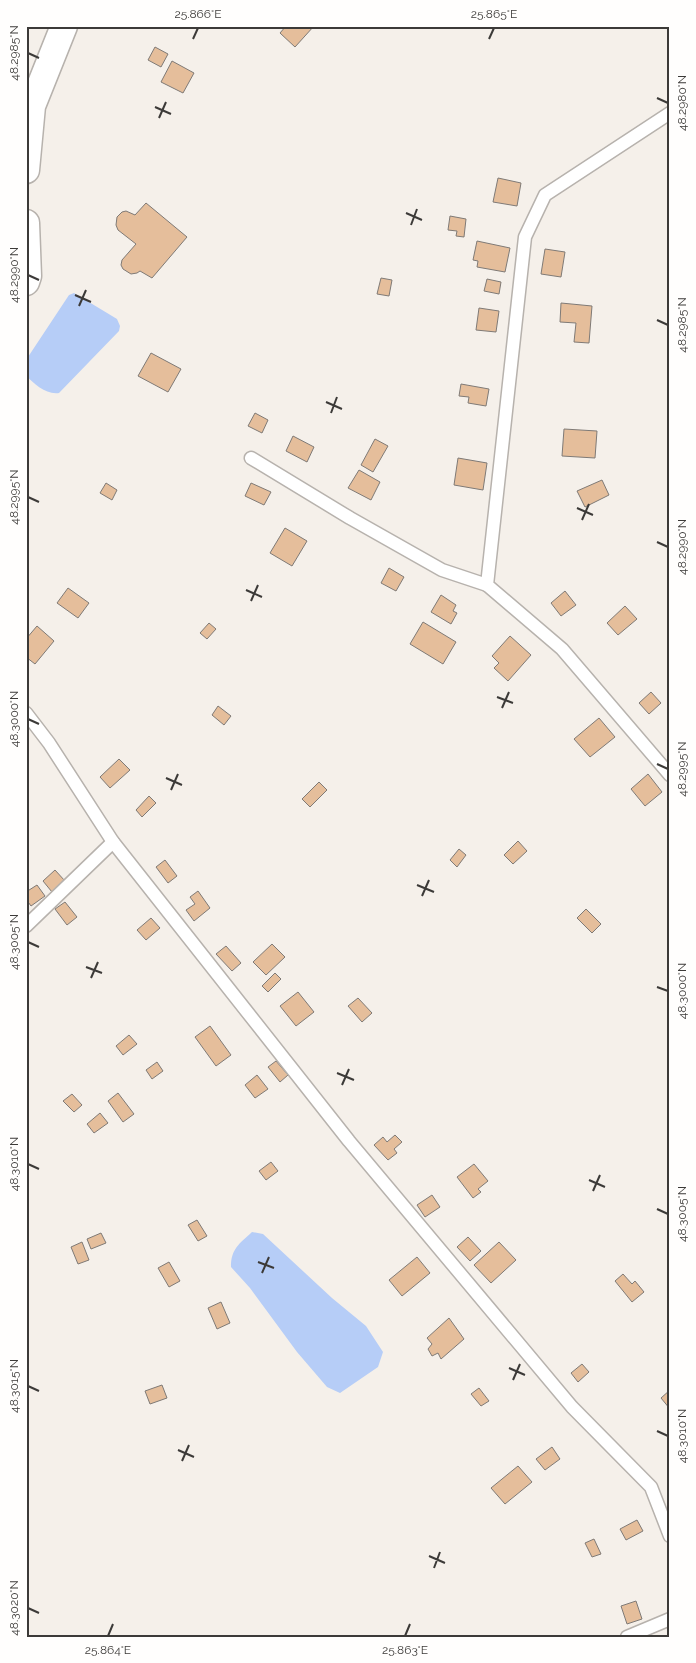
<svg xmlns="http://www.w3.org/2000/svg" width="696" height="1663" viewBox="0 0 696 1663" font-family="Raleway,sans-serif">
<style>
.water{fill:#b6cdf7}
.building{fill:#e5be9b;stroke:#7f7a76}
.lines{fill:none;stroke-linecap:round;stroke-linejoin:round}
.service-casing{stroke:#b7b2ad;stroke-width:15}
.minor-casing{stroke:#b7b2ad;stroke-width:29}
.service{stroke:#fff;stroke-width:12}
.minor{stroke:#fff;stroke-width:26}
.ticks{fill:none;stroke:#3c3a38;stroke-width:2}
.neatline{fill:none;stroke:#3c3a38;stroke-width:2}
.ticks-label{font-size:12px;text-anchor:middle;fill:#3c3a38}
</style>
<rect width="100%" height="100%" fill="#f5f0ea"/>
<g class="water">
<path d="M74,293L117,319L120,326L119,331L59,393C46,395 35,384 26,376V360L69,295Z"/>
<path d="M252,1232L263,1234L332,1298L366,1326L383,1352L378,1367L340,1393L327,1387L297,1352L250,1288L231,1267C231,1249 239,1244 252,1232Z"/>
</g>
<g class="building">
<polygon points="286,26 314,26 295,47 280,33"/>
<polygon points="155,47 168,54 161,67 148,60"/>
<polygon points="172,61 194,73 183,93 161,82"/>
<polygon points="498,178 521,183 517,206 493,202"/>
<polygon points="146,203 187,237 152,278 140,271 137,273 131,274 123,269 121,265 122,260 136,244 118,230 116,225 117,217 122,212 126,211 135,215"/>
<polygon points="450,216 466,219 464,237 456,236 457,231 448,230"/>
<polygon points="477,241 510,248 505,272 477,267 478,261 473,260"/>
<polygon points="545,249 565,252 561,277 541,274"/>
<polygon points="381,278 392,280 389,296 377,294"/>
<polygon points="487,279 501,282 499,294 484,291"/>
<polygon points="561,303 592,306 589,343 574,342 576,323 560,322"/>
<polygon points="479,308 499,311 496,332 476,330"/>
<polygon points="151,353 181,369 168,392 138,376"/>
<polygon points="461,384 489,389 486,406 468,403 469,397 459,396"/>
<polygon points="255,413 268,420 262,433 248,426"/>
<polygon points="564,429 597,431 595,458 562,456"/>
<polygon points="293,436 314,447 307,462 286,451"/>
<polygon points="375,439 388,446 373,472 361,465"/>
<polygon points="458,458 487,463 483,490 454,485"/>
<polygon points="359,470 380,482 371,500 348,488"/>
<polygon points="602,480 609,495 585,507 577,491"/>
<polygon points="106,483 117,490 112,500 100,493"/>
<polygon points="251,483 271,492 264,505 245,496"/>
<polygon points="285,528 307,541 292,566 270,553"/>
<polygon points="389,568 404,577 396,591 381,583"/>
<polygon points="68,588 89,603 78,618 57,603"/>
<polygon points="565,591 576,605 561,616 551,603"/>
<polygon points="441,595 456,605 453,611 457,613 451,624 431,612"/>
<polygon points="625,606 637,619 618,635 607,623"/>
<polygon points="423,622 456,642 443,664 410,644"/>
<polygon points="209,623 216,629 207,639 200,633"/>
<polygon points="37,626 54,641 35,664 26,657 26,639"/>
<polygon points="510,636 531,655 508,681 494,668 499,663 492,656"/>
<polygon points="651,692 661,703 649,714 639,703"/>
<polygon points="218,706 231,716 224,725 212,715"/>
<polygon points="599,718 615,737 590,757 574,739"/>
<polygon points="119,759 130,770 110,788 100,777"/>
<polygon points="648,774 662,792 645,806 631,789"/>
<polygon points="319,782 327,790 310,807 302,799"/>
<polygon points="149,796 156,803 142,817 136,810"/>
<polygon points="518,841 527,851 513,864 504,855"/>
<polygon points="459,849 466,855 457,867 450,860"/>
<polygon points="165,860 177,876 168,883 156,867"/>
<polygon points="55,870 65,881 52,892 43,881"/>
<polygon points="37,885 45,896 31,906 26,899 26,892"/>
<polygon points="198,891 210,908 194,921 186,910 195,904 190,897"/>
<polygon points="65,902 77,917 67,925 55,909"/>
<polygon points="586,909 601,924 592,933 577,918"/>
<polygon points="151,918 160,928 146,940 137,930"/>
<polygon points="272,944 285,957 266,975 253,962"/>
<polygon points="226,946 241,963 232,971 216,954"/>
<polygon points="275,973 281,979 268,992 262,986"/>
<polygon points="298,992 314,1012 296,1026 280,1006"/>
<polygon points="358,998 372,1013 362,1022 348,1006"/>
<polygon points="210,1026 231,1055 216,1066 195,1037"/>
<polygon points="129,1035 137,1044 123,1055 116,1046"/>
<polygon points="276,1061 288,1075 280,1082 268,1067"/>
<polygon points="157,1062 163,1071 152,1079 146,1070"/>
<polygon points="257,1075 268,1089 255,1098 245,1085"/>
<polygon points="118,1093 134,1114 123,1122 108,1101"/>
<polygon points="72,1094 82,1105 74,1112 63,1101"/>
<polygon points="100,1113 108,1123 94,1133 87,1124"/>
<polygon points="395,1135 402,1142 394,1149 397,1153 388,1160 374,1145 383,1137 387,1142"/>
<polygon points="271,1162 278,1171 266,1180 259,1171"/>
<polygon points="474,1164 488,1181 478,1189 481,1192 473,1198 457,1177"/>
<polygon points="432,1195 440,1207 425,1217 417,1205"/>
<polygon points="197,1220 207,1236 198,1241 188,1225"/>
<polygon points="101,1233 106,1243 91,1249 87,1239"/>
<polygon points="468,1237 481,1251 470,1261 457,1247"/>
<polygon points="82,1242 89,1260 78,1264 71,1247"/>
<polygon points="499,1242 516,1260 491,1283 474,1265"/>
<polygon points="417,1257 430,1273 402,1296 389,1280"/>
<polygon points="169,1262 180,1281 169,1287 158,1268"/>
<polygon points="623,1274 632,1284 635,1281 644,1292 632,1302 615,1281"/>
<polygon points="221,1302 230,1323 217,1329 208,1308"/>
<polygon points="449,1318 464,1339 441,1359 438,1353 432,1356 428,1349 432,1344 427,1338"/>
<polygon points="582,1364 589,1372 578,1382 571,1373"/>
<polygon points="162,1385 167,1398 150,1404 145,1391"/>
<polygon points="479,1388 489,1401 481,1406 471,1394"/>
<polygon points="670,1390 670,1409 661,1398"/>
<polygon points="552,1447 560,1459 545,1470 536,1459"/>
<polygon points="518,1466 532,1482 505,1504 491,1488"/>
<polygon points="637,1520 643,1531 626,1540 620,1529"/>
<polygon points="594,1539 601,1554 592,1557 585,1543"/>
<polygon points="636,1601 642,1619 627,1624 621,1606"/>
</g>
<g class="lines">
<g class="service-casing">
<g id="service">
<polyline points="670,113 545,195 525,237 487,585 562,649 670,775"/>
<polyline points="251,458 350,518 442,570 487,585"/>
<polyline points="26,713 49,743 113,842 349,1141 572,1407 651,1487 670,1536"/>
<polyline points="26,926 113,842"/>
<polyline points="627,1637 670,1619"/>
</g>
</g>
<g class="minor-casing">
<g id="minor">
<polyline points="26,170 32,106 64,26"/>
<polyline points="26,223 28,276 26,282"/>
</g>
</g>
<use href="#service" class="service"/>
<use href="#minor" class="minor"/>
</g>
<path class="ticks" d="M193,39L198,28M489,39L494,28M28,53L39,58M657,98L668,103M155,107L171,114M159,118L166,102M406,213L422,220M411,225L417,209M28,275L39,280M75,295L91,302M79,306L86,290M657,320L668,325M326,402L342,409M331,413L337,397M28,497L39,502M577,508L593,515M582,520L589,504M657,542L668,547M246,590L262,597M251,601L258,585M497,697L513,703M502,708L509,692M28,719L39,724M657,764L668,769M166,778L182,785M171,790L178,774M417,885L434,892M422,896L429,880M28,942L39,947M86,967L102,973M91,978L98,962M657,987L668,991M337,1073L354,1080M342,1085L349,1069M28,1164L39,1169M589,1180L605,1187M593,1191L600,1175M657,1209L668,1214M258,1262L274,1268M262,1273L269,1257M509,1368L525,1375M513,1380L520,1364M28,1386L39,1391M657,1431L668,1436M178,1450L194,1457M182,1461L189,1445M429,1556L445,1563M434,1568L440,1552M28,1608L39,1613M108,1636L113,1624M405,1636L410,1624"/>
<rect width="696" height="1663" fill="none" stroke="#fffefd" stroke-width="55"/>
<rect x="28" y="28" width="640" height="1608" class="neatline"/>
<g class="ticks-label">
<text x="198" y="18">25.866°E</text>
<text x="494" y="18">25.865°E</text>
<text transform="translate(14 53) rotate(-90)" y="4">48.2985°N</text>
<text transform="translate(682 103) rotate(-90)" y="4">48.2980°N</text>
<text transform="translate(14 275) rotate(-90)" y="4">48.2990°N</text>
<text transform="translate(682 325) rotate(-90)" y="4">48.2985°N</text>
<text transform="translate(14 497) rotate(-90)" y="4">48.2995°N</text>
<text transform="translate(682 547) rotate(-90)" y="4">48.2990°N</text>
<text transform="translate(14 719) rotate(-90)" y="4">48.3000°N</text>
<text transform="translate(682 769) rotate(-90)" y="4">48.2995°N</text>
<text transform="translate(14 942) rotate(-90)" y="4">48.3005°N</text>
<text transform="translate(682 991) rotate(-90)" y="4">48.3000°N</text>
<text transform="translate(14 1164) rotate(-90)" y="4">48.3010°N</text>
<text transform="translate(682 1214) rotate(-90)" y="4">48.3005°N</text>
<text transform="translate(14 1386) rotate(-90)" y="4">48.3015°N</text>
<text transform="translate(682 1436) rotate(-90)" y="4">48.3010°N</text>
<text transform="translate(14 1608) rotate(-90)" y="4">48.3020°N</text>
<text x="108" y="1654">25.864°E</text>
<text x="405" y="1654">25.863°E</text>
</g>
</svg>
